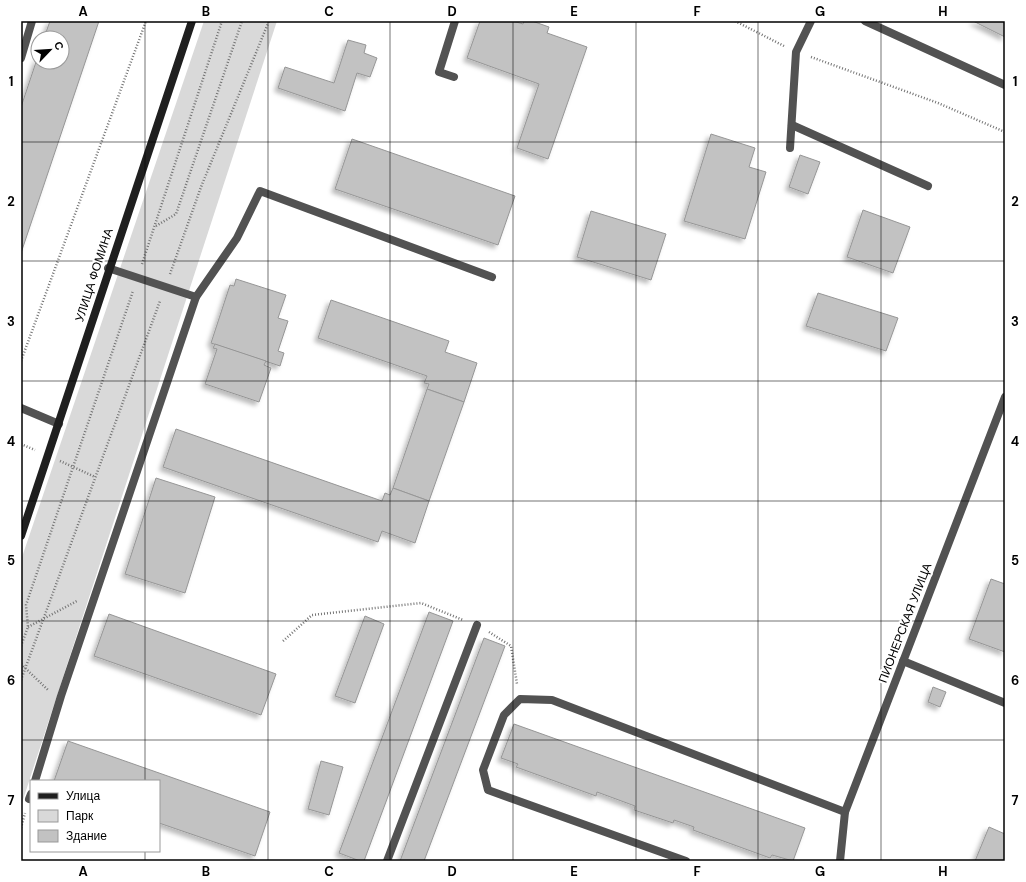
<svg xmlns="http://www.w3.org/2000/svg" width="1026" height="882" viewBox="0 0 1026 882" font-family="'DM Sans',sans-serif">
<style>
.green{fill:#d9d9d9}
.building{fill:#c2c2c2;stroke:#969696;filter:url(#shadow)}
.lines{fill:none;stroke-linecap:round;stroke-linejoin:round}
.path{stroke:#747474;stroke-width:2.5;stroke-dasharray:1 2;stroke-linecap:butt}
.service{stroke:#525252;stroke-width:8}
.minor{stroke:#525252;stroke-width:8}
.secondary{stroke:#1f1f1f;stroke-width:8}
.grid{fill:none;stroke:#000;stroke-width:1;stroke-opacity:0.55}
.labels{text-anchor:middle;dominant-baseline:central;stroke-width:4;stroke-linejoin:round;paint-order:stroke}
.street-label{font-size:12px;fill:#000;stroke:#fff}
.neatline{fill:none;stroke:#000;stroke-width:1.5}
.grid-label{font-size:13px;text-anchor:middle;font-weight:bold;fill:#000}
</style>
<defs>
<filter id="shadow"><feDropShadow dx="-3.5" dy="3.5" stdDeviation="2" flood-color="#0004"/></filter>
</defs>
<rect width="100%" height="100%" fill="#fff"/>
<polygon class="green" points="204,21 277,21 21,806 21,560"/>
<g class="building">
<polygon points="50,21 99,21 21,253 21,107 38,56 38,62 62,62 62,38 44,38"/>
<polygon points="480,21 513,21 523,24 524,21 532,21 549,27 547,33 587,47 548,159 517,148 539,84 467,58"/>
<polygon points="973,21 1005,21 1005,37"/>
<polygon points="348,40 366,45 364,53 377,58 370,77 357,73 345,111 278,88 285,67 334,83"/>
<polygon points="711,134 755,148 749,167 766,172 745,239 684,221"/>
<polygon points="352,139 515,196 498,245 335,189"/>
<polygon points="800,155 820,162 808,194 789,187"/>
<polygon points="863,210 910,227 893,273 847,257"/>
<polygon points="591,211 666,234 651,280 577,257"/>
<polygon points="236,279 286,295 278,318 288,321 278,351 284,353 280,366 211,343 230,285 234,286"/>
<polygon points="818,293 898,318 886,351 806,326"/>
<polygon points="331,300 449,341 445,352 477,363 464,402 427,389 429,384 424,383 427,376 318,338"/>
<polygon points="215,344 266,361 264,365 271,368 259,402 205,384 217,349 213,348"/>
<polygon points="427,389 464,402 429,501 393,488"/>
<polygon points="176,429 382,501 385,493 390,495 393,488 429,501 415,543 382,531 378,542 163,467"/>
<polygon points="156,478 215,497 185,593 125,574"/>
<polygon points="991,579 1005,584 1005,652 969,639"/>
<polygon points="429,612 453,621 364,861 360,861 339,853"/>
<polygon points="109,614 276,674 261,715 94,656"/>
<polygon points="365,616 384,624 355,703 335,696"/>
<polygon points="484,638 505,646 424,861 400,861"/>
<polygon points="933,687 946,692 940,707 928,702"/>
<polygon points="514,724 805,828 793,861 772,855 770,858 693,830 694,827 674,820 673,823 634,810 635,806 597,792 596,796 516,767 518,764 501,758"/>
<polygon points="68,741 270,812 255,856 159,823 159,781 54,781"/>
<polygon points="321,761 343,767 329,815 308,809"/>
<polygon points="989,827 1005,834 1005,861 975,861"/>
</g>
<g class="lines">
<g class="path">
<polyline points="735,21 784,46"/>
<polyline points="811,57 938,103 1005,132"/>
<polyline points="156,226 176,214 242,21"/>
<polyline points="142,264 222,21"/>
<polyline points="170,274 201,187 269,21"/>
<polyline points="21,361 146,21"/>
<polyline points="21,444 35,450"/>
<polyline points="60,461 95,477"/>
<polyline points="28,627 77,601"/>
<polyline points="489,632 511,646 517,684"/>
<polyline points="283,641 312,615 421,603 463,620"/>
<polyline points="21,646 28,627 26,605 133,291"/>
<polyline points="21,664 48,690"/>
<polyline points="21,680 160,301"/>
<polyline points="21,828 25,813"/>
</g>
<g class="service">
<polyline points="21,58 32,21"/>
<polyline points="454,77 439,72 455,21"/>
<polyline points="792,125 928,186"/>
<polyline points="790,148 796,52 811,21"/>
<polyline points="108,268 196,297"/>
<polyline points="903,661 1005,703"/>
<polyline points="35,781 61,696 196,297 237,238 260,191 492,277"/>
<polyline points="29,799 31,794"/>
<polyline points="387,861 477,625"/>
<polyline points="686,861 488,790 483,770 504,715 520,699 552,700 845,812"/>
</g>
<g class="minor">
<polyline points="865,21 1005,85"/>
<polyline points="21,408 59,424"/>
<polyline points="840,861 845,812 1005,397"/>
</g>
<polyline class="secondary" points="21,536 192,21"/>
</g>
<path class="grid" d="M145,21V781M268,21V861M390,21V861M513,21V861M636,21V861M758,21V861M881,21V861M21,142H1005M21,261H1005M21,381H1005M21,501H1005M21,621H1005M21,740H1005M145,851V861"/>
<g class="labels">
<g class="street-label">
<text transform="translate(94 275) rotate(-72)">УЛИЦА ФОМИНА</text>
<text transform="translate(905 623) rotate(-69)">ПИОНЕРСКАЯ УЛИЦА</text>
</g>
</g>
<rect width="1026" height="882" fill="none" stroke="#ffffff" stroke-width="44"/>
<rect x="30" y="780" width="130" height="72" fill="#ffffff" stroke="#999999"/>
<rect x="38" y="793" width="20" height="6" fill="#1f1f1f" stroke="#999999"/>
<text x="66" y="800" font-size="12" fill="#000000">Улица</text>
<rect x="38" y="810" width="20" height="12" fill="#d9d9d9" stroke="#999999"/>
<text x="66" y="820" font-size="12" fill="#000000">Парк</text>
<rect x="38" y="830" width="20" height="12" fill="#c2c2c2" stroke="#999999"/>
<text x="66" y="840" font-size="12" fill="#000000">Здание</text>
<g transform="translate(50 50) rotate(65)"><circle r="19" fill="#ffffff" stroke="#999999"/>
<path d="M0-3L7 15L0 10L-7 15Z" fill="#000000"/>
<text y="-6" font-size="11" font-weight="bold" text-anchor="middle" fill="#000000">С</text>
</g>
<rect x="22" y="22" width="982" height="838" class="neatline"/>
<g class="grid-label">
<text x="83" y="16">A</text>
<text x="206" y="16">B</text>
<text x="329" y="16">C</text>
<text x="452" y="16">D</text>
<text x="574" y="16">E</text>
<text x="697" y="16">F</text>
<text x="820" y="16">G</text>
<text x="943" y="16">H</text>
<text x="11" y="86">1</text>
<text x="1015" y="86">1</text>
<text x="11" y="206">2</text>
<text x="1015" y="206">2</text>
<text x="11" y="326">3</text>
<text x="1015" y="326">3</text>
<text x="11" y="446">4</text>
<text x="1015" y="446">4</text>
<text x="11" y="565">5</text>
<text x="1015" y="565">5</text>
<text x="11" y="685">6</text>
<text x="1015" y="685">6</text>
<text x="11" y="805">7</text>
<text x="1015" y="805">7</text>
<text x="83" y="876">A</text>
<text x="206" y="876">B</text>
<text x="329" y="876">C</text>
<text x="452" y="876">D</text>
<text x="574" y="876">E</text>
<text x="697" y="876">F</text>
<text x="820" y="876">G</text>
<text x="943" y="876">H</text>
</g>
</svg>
